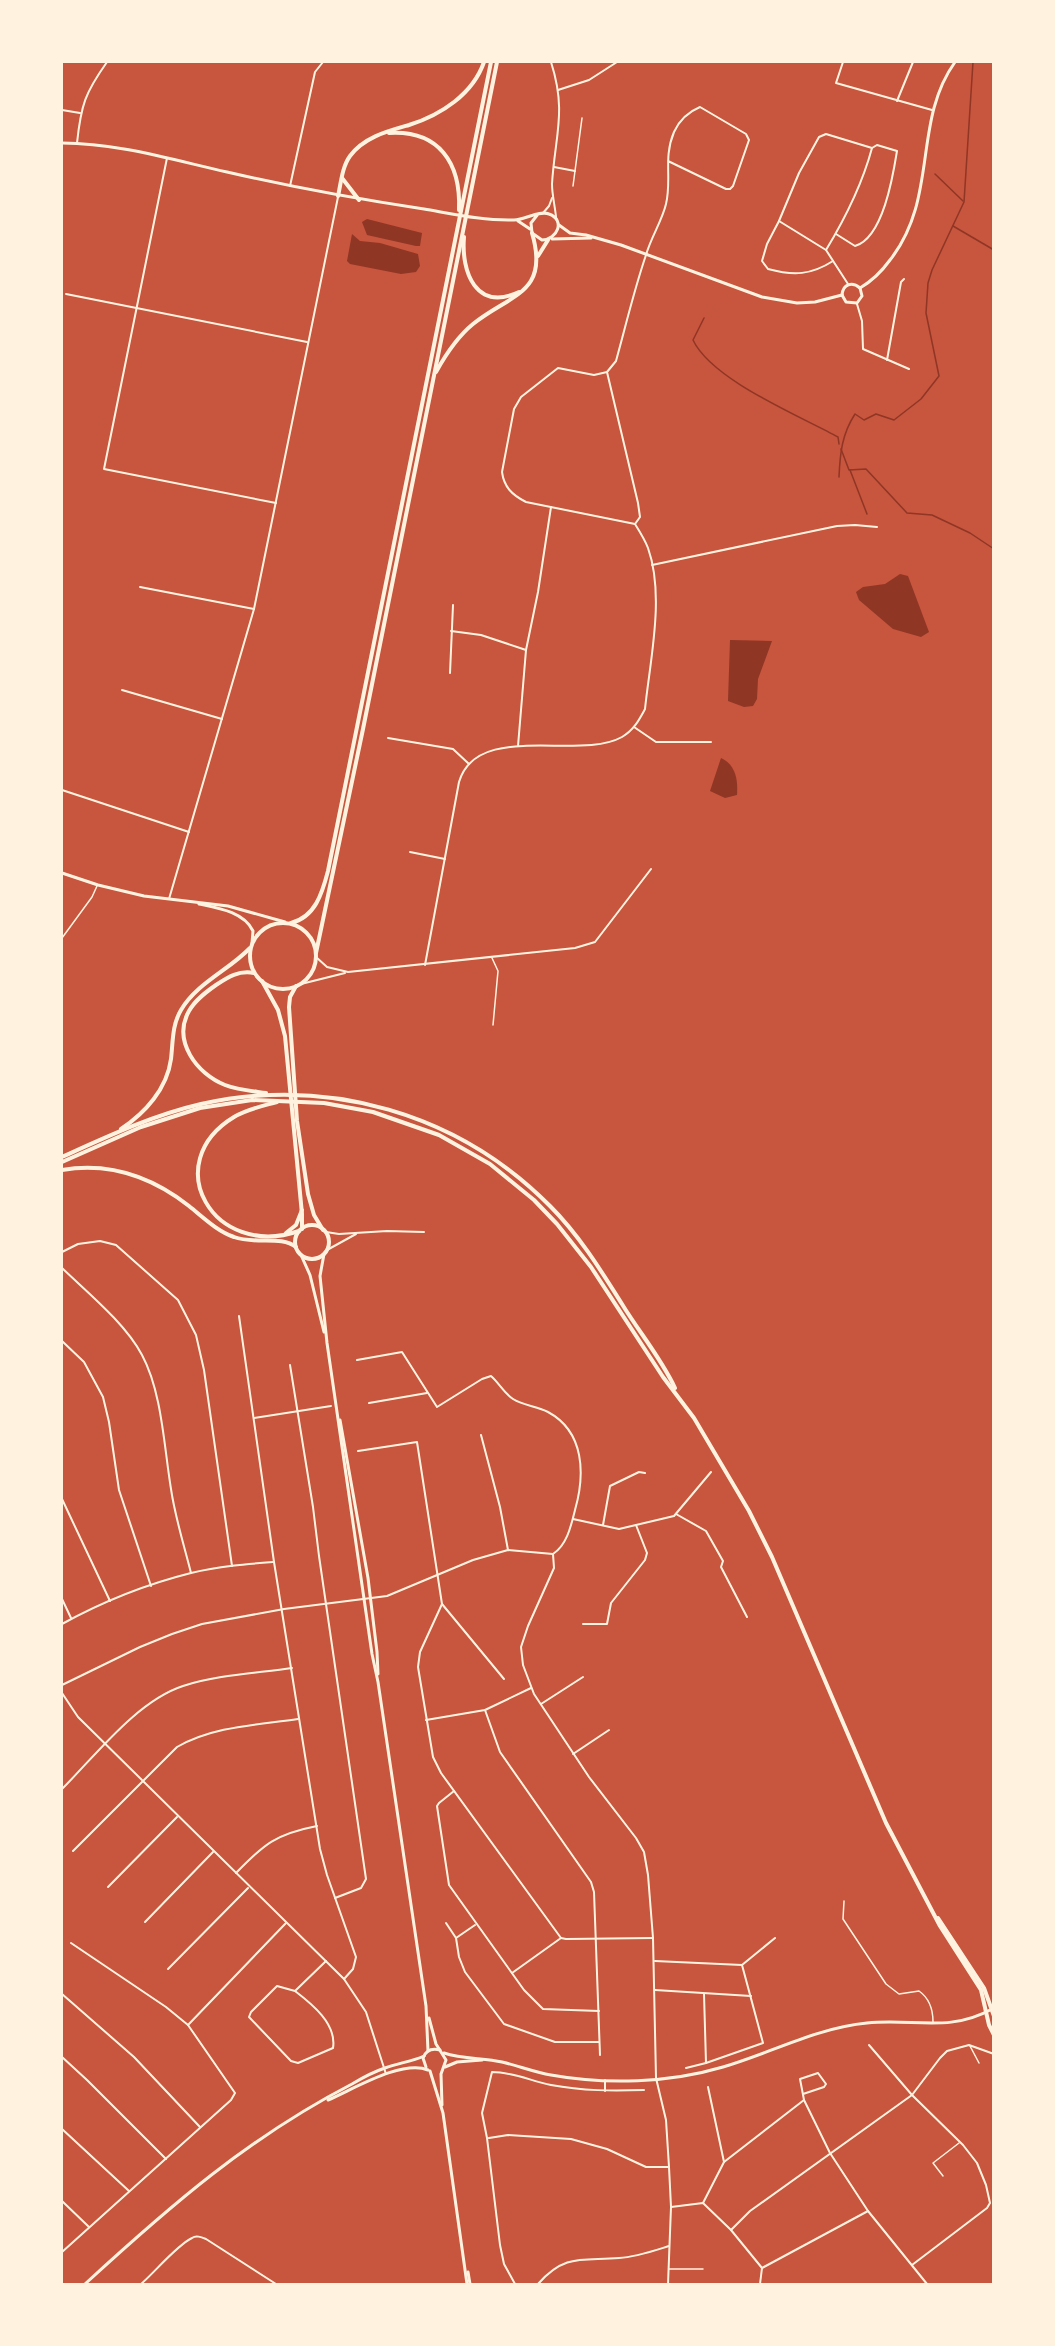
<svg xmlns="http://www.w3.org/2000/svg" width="1055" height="2346" viewBox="0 0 1055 2346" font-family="'Golos Text',sans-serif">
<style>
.water{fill:#8f3625}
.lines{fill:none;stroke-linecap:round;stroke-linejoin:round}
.stream{stroke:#8f3625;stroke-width:1.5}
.service{stroke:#fff3e0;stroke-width:1.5}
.minor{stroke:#fff3e0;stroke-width:2}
.tertiary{stroke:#fff3e0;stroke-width:3}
.secondary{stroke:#fff3e0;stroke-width:3}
.primary{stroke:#fff3e0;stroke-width:4}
.trunk{stroke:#fff3e0;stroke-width:4}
</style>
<rect width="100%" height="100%" fill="#c8553d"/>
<g class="water">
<polygon points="367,219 422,233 420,246 416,246 367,235 362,222"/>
<polygon points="352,234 360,241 380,243 418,254 420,266 416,272 401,274 350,264 347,261"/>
<polygon points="900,574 908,576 929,632 921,637 893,629 859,600 856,592 863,587 885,584"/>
<polygon points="730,640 772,641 758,679 757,699 753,706 744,707 728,701"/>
<path d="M721,758C736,765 738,780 737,795L725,798L710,791Z"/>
</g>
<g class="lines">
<g class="stream">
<polyline points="935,174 963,201"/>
<polyline points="953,226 994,250"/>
<path d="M704,318L693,340C712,380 798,415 838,437L839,444"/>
<polyline points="841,449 849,470 866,469 907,513 932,515 970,533 994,549"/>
<polyline points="850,470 867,514"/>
<path d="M839,477C840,453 842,434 855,414L864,420L876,414L894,420L921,399L939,376L926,313L928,283L932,270L964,202L973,62"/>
</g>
<g class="service">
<polyline points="573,186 582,118"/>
<polyline points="62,938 92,897 97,886"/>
<polyline points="492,958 498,971 493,1025"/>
<path d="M844,1901L843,1919L886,1984L899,1994L919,1991C929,1998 933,2010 933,2022"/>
<polyline points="970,2046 979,2063"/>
<polyline points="943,2176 933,2163 959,2143"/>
<polyline points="669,2269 703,2269"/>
</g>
<g class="minor">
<path d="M551,62C567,112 555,135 552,184C552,195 555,206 556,217"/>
<polyline points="843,62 836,83 932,110"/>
<polyline points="558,90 589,80 617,62"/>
<polyline points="897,101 913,62"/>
<polyline points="62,110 80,113"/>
<path d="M77,143C81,105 85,93 107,62"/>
<polyline points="167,158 104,469 276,503"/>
<polyline points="554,167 575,171"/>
<polyline points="290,186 315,72 323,62"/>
<polyline points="543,213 549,206 552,198"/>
<path d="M779,221L767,244L762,261L768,269C794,276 811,275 833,261"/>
<path d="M836,234L855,246C883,238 893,176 897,151L877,145L872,148L826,134L819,137L799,173L779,221L826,250L848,284"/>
<path d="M826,250C846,217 862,185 872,148"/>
<polyline points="66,294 307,342"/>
<polyline points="857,304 862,321 863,349 909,369"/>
<polyline points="887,360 901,282 904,279"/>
<path d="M607,372L594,375L558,368L521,397L514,409L502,472C504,487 512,495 526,502L635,524"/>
<polyline points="652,565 837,526 855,525 877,527"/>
<polyline points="140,587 254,609"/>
<polyline points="451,631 481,635 526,650"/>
<polyline points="450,673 453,605"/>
<polyline points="122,690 222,719"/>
<polyline points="634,727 656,742 711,742"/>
<polyline points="388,738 453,749 469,764"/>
<polyline points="518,746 526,650 538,592 551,507"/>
<polyline points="62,790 189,832"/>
<polyline points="410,852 445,859"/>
<polyline points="169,899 254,609 338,197"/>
<polyline points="316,957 327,967 348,972 575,948 595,942 651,869"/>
<path d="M425,965L459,782C477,721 579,761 622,737C634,730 639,720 645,709C650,660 665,596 648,548C645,540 640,532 635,524L640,517L638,503L607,372L616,361C626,325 634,290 646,255C651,237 662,221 666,204C672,179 663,158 674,132C679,121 688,112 700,107L746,134L749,140L733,186L730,189H726L668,161"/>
<polyline points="301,984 345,973"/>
<polyline points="326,1232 339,1234 387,1231 424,1232"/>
<polyline points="327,1250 356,1234"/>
<polyline points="62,1252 78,1244 100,1241 116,1245 178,1300 196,1335 204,1370 232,1566"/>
<path d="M62,1268C88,1293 125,1323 142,1355C162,1392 164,1447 171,1489C175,1517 184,1545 191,1573"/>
<polyline points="239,1316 274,1562 320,1849 327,1875 356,1957 353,1969 344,1979"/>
<polyline points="62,1341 84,1362 103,1397 109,1422 119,1490 151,1586"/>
<path d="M357,1360L402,1352L437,1407L482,1379L491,1376C499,1383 504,1393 513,1399C524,1406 537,1406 548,1412C585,1432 585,1475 575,1510C571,1526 567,1545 553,1554"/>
<polyline points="290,1365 313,1507 319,1556 366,1879 361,1888 335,1898"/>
<polyline points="369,1403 427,1393"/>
<polyline points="254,1418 331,1406"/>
<polyline points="481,1435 500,1507 508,1550"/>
<polyline points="358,1451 417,1442 442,1604 420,1652 418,1667 433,1757 441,1773 561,1938 566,1939 653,1938"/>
<polyline points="62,1499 110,1601"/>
<polyline points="676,1514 706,1531 723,1561 721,1567 747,1617"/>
<polyline points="573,1519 619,1529 674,1516 711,1472"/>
<polyline points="603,1525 610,1486 639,1472 645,1473"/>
<polyline points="553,1554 554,1568 528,1626 521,1647 523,1665 534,1694 589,1777 636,1838 644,1852 648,1875 653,1938 656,2078 666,2120 669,2167 671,2207 668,2284"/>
<polyline points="62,1599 71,1618"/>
<polyline points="442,1604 504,1679"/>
<path d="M62,1624C102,1602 147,1584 191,1573C219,1566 247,1564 274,1562"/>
<polyline points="583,1624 607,1624 611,1603 645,1560 647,1553 636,1525"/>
<polyline points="62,1685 140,1647 172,1634 202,1624 284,1609 387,1596 473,1560 508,1550 553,1554"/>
<polyline points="62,1693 78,1717 344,1979 366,2012 386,2074"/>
<polyline points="541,1704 583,1677"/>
<polyline points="485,1710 500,1752 591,1882 594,1892 600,2055"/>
<polyline points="426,1720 485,1710 531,1688"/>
<polyline points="573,1754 609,1730"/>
<path d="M62,1789C96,1755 137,1701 183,1686C216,1675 258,1673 292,1668"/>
<polyline points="454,1791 439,1803 437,1806 449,1885 524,1990 543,2009 599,2011"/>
<path d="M73,1851L177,1747C214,1726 257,1725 298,1719"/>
<path d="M236,1873C264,1844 276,1834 317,1826"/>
<polyline points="108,1887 177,1817"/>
<polyline points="145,1922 213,1852"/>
<polyline points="446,1923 456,1938"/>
<polyline points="475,1925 456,1938 459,1957 465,1972 504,2024 555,2042 599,2042"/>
<polyline points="655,1961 742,1965"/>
<polyline points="742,1965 775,1938"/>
<polyline points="168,1969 248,1888"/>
<polyline points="512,1973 561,1938"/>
<polyline points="655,1990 751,1996"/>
<path d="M295,1991C312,2004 337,2024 333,2048L298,2063L291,2061L249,2017L251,2012L277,1986L295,1991L326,1961"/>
<polyline points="62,1994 134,2057 200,2127"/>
<polyline points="704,1994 706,2063"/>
<polyline points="188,2025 286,1923"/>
<polyline points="869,2045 912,2095 963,2145 977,2163 986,2185 990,2203 987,2208 912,2265"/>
<polyline points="62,2057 87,2080 166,2159"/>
<polyline points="686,2068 706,2063 763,2043 742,1965"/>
<polyline points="605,2080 605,2091"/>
<polyline points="708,2087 724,2162"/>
<polyline points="803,2094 824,2087 826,2084 818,2073 800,2079 804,2100 830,2153 868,2211 927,2284"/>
<polyline points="62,2129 129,2191"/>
<polyline points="489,2138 508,2135 571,2139 607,2149 646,2167 669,2167"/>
<polyline points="62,2201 89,2227"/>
<polyline points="703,2203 724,2162 804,2100"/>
<polyline points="671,2207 703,2203 731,2230 762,2268 760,2284"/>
<polyline points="731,2230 750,2211 912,2095 940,2058 947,2051 969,2045 994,2054"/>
<polyline points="62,2252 231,2100 235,2093 188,2025 166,2007 71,1943"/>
<polyline points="762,2268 868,2211"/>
<path d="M141,2284C154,2273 177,2245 192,2238C196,2235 201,2237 206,2239L276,2284"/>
<path d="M515,2284L504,2264L500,2245L487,2138L482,2113L492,2072C513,2072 531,2081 551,2085C583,2091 612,2091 644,2090"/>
<path d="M538,2284C565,2253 583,2261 619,2258C636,2257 653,2251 669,2246"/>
</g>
<g class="tertiary">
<path d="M62,143C117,143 173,160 227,172C292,187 357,199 424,209C453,214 484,221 514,220C525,220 539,210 549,214C566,220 557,240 542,240L532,233L531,223L538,214"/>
<polyline points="518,221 530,229"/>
<polyline points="559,225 570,233 586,235 621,245 762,297 797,303 815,302 842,295"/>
<polyline points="552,239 591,238"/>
<path d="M860,288C872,281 882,271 890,260C939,198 912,122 955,62"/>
<polyline points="842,295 846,302 857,303 862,296 860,288"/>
<path d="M842,295C843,284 852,281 860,288"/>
<polyline points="62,873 98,885 144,896 228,906 285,922"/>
<path d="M199,904C218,908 244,912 253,931L252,943"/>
</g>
<g class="secondary">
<polyline points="324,1254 320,1276 327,1343 372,1654 378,1682 426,2006 428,2051"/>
<polyline points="301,1255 310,1275 324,1332"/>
<polyline points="340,1420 368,1578 377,1652 378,1674"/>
<polyline points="429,2018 436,2044 446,2060 441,2074 442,2105"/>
<path d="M444,2053C462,2059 483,2058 502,2062C519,2066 534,2072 551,2075C606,2085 669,2083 723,2067C771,2053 816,2028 867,2023C913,2018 949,2033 992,2009"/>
<path d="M426,2067L423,2058C426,2050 432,2048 440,2050"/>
<polyline points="445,2067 457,2062 482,2060"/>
<polyline points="430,2071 443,2113 467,2284"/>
<path d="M328,2100C352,2090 402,2059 428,2070"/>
<polyline points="468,2272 470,2284"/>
<path d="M85,2284C170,2206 248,2138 352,2084C362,2078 373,2072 385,2068C398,2063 411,2062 424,2056"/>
</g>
<g class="primary">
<path d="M389,133C439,130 461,163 459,210"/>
<polyline points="342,178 359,200"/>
<path d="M338,196C341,183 342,167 350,156C364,137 388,131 409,125C441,115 473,94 484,62"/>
<path d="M464,237C461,272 476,312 519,292"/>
<polyline points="538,256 548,240"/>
<path d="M436,372C446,354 457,337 473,324C510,294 550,294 532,233"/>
<circle cx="283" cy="956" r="33"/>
<path d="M291,923C315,917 322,894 328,871L491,62"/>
<polyline points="316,953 363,729 497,62"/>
<polyline points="262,981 278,1010 285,1036 302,1214 302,1229"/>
<polyline points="296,986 290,997 289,1007 297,1121 308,1194 314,1215 323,1230"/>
<circle cx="312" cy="1242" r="17"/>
</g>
<g class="trunk">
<path d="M254,973C239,970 228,977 216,985C206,992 195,1000 189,1011C172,1041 197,1074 225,1085C238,1090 252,1091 266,1093"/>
<path d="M277,1102C263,1106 247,1109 234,1117C158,1163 213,1260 299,1231"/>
<path d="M121,1129C145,1113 167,1089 171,1059C173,1042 172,1025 181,1010C197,983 229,970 250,948"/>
<path d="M62,1157C106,1137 153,1115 201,1104C328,1076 458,1113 550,1206C579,1235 600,1269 622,1304C639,1332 661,1358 675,1388"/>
<polyline points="62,1162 141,1127 200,1108 252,1100 324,1103 373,1112 439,1135 490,1164 534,1200 557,1224 591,1267 663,1377 694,1418 749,1511 772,1557 886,1823 940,1926 981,1990 989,2025 994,2035"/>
<path d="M62,1170C109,1162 152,1177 189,1206C204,1218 217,1231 234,1237C255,1245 281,1235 296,1247"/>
<polyline points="286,1233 296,1225 302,1210"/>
<polyline points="938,1918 984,1988 994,2016"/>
</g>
</g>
<rect width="1055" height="2346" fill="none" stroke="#fff3e0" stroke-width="126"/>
</svg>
